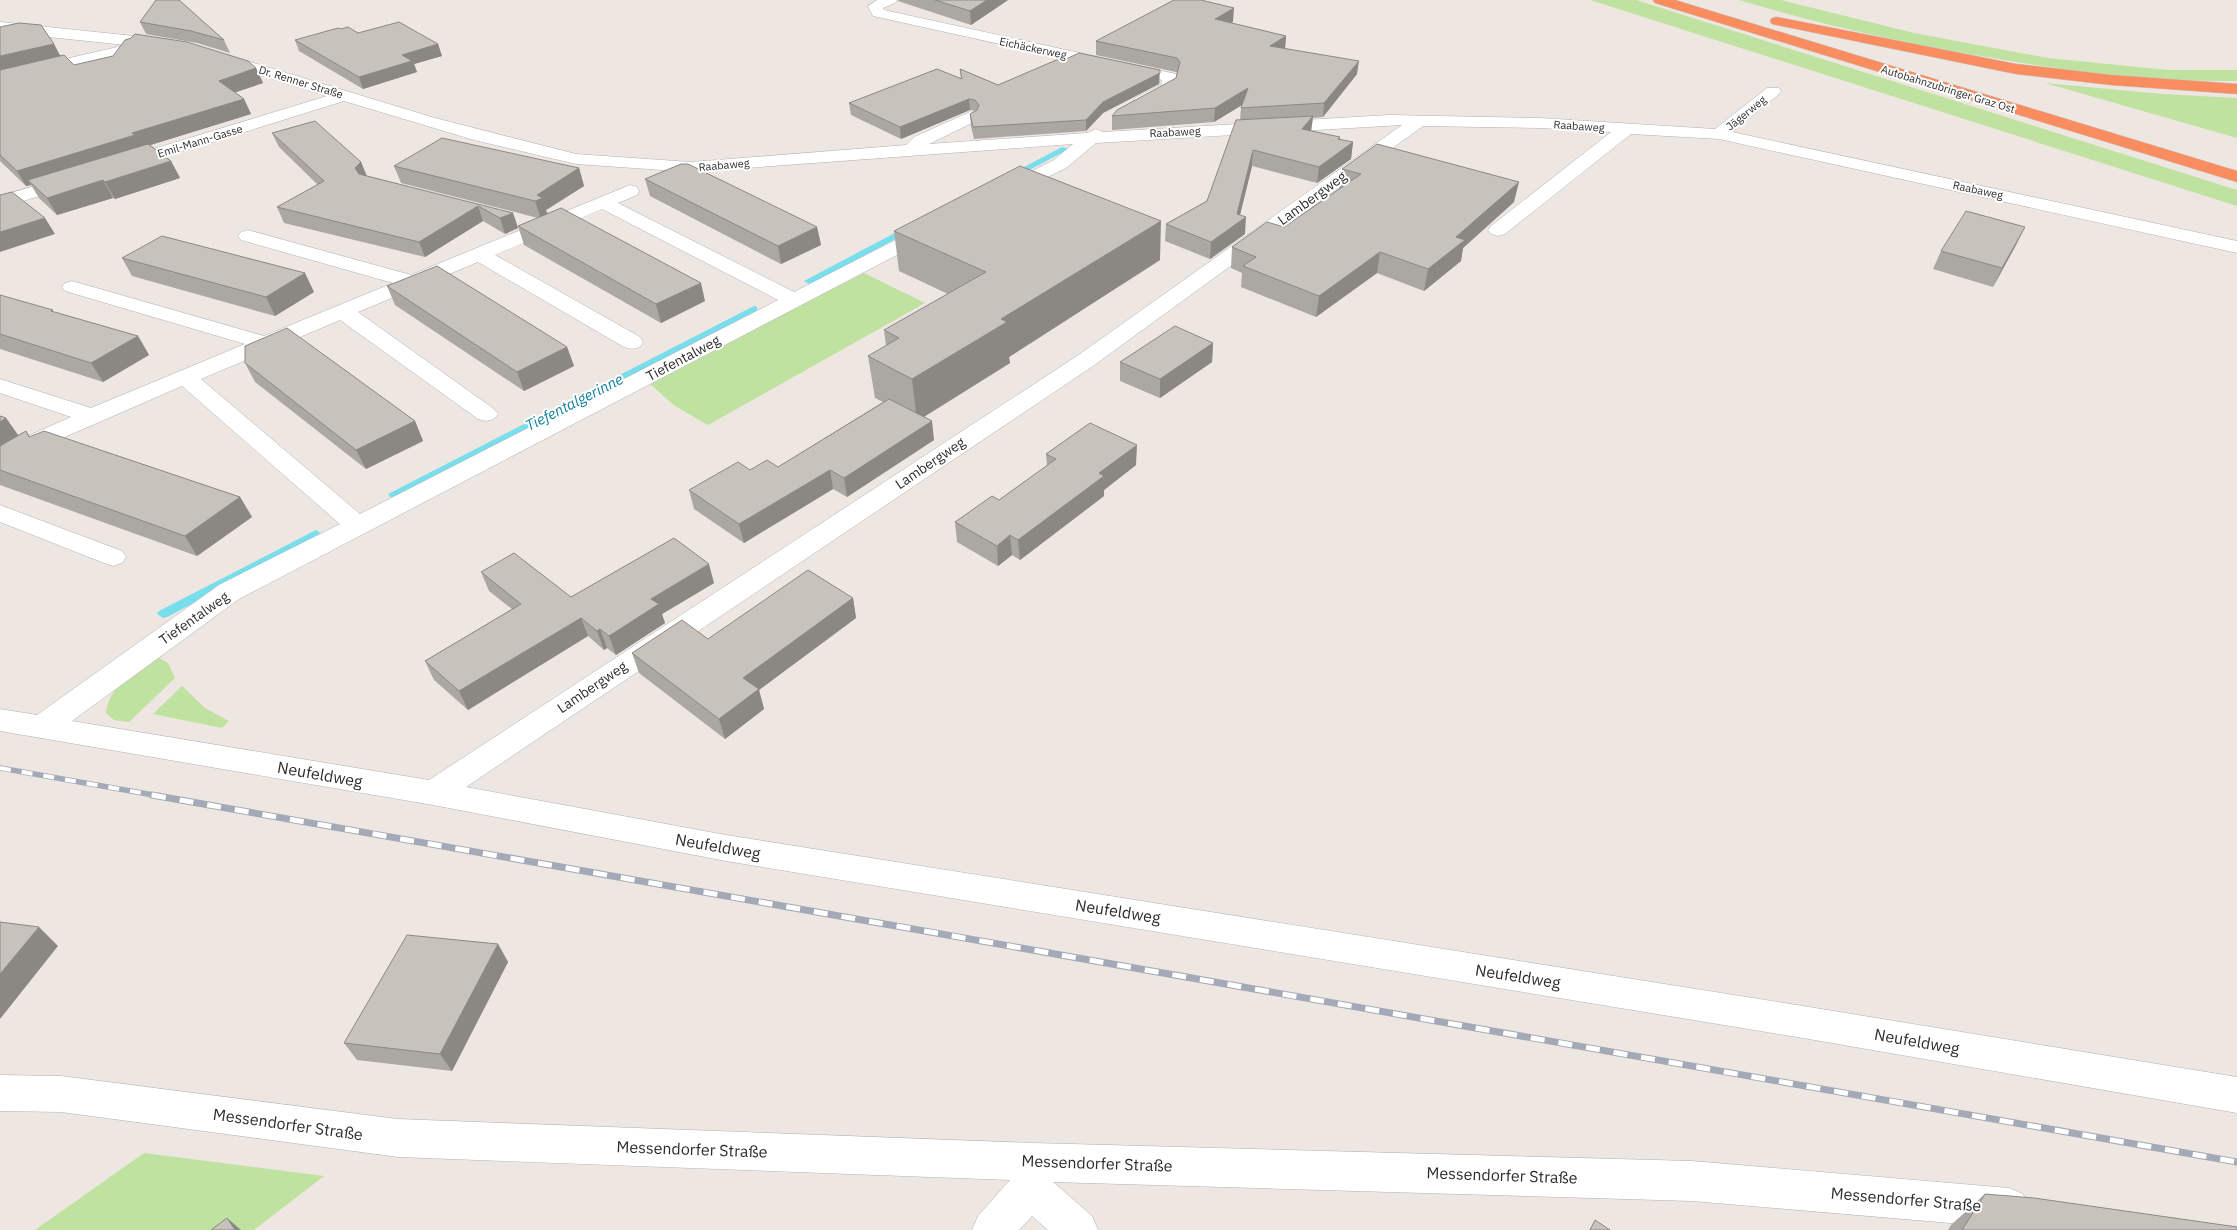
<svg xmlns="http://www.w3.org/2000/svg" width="2237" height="1230" viewBox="0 0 2237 1230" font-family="'IBM Plex Sans',sans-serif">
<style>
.green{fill:#c0e2a0}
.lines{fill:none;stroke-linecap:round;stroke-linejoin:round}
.stream{fill:#78deec;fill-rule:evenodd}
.minor-casing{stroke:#adb1b9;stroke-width:1}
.highway-casing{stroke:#c4c4c4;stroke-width:1}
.minor{fill:#fff;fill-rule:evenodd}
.highway{fill:#fa8d60;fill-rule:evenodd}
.rail-far1-casing{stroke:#a3a9b7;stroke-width:5.5}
.rail-casing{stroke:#a3a9b7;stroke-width:7}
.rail-far1{stroke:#fff;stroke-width:4;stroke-dasharray:11;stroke-linecap:butt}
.rail{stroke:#fff;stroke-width:5;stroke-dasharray:14;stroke-linecap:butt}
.wall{fill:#aba7a2}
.shaded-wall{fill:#8b8884}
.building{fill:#c7c2bc;stroke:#8b8884}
.labels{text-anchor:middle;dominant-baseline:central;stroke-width:4;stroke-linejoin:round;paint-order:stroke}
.far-street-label{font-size:11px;fill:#2d2d2d;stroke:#fff}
.street-label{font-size:14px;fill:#2d2d2d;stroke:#fff}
.water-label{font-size:15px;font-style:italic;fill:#12819d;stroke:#fff}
.near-street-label{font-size:16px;fill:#2d2d2d;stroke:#fff}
</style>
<rect width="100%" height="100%" fill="#eee6e1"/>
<g class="green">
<polygon points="1590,0 1636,0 2237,190 2237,206"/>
<path d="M1739,0H1781L1914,33L2048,58L2168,70H2237V81C2155,82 2074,72 1993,58C1907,44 1823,25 1739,0Z"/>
<polygon points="2045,83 2163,94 2237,98 2237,138"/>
<polygon points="864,273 925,303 708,425 675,406 649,383"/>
<path d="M156,656L168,663L175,678L129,722L114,720L106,713C109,685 135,672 156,656Z"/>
<polygon points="182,686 205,708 229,721 222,728 153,714"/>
<polygon points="144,1153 324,1176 254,1230 35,1230"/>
</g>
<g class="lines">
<g class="stream">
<polygon points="1062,147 1069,149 1014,178 1007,176"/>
<polygon points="908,226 911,227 911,231 812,283 809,284 804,281"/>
<polygon points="754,306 757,307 757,311 398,497 390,497 388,494"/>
<polygon points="316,530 322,534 320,537 167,617 163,618 157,614 159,611"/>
</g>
<g class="minor-casing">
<g id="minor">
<path d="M877,0H897L895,3L883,8L884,10L1176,74C1179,79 1178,85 1175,90L1147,106H1135L1133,102L1135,98L1161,85L1162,80L873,16L868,6Z"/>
<polygon points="0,22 163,39 168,41 171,44 168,47 163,49 138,46 140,48 137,51 0,84 0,74 126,45 0,32"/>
<path d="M221,53L435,118L576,154L691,162L906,145L914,137L970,112L976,113L978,117L976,121L929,144L1087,133L1096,129L1103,132L1389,115L1540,118L1715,129L1767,88H1779L1781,91L1779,94L1732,132L2237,241V253L1719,139L1631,134L1505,234L1498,236L1491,234L1488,230L1491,226L1611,132L1540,128L1423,126L1093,366L466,787L726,835L1803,1006L2237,1077V1113L1803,1038L726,861L433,805L0,731V709L37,715L219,585L340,524L182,386L35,450L9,467L0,469V451L19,440L71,417L0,393V379L91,408L245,344L65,291L62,287L65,283L72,281L79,283L264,336L393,283L241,240L238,236L241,232L248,230L411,275L630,185L637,187L639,191L637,195L618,203L794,292L923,226L930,224L937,226L940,230L937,234L239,599L72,721L429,780L1077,356L1402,125L1096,143L1066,168L1007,197L1000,195L998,191L1000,187L1054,160L1073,144L691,172L576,164L474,140L344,101L129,168L123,169L117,168L114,164L117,160L327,96L215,61L213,58L215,55ZM602,209L778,300L360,514L201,379L340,320L478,419L486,421L494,419L498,414L494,409L358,312L478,262L624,347L632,349L640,347L643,342L640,337L495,255Z"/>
<polygon points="70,176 76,177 79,181 76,185 0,208 0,196"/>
<polygon points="0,505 122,551 126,557 122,563 113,566 104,563 0,522"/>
<polygon points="0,1075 61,1076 398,1119 1034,1143 1692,1161 2009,1188 2023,1194 2029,1208 2023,1222 2009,1228 1692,1201 1053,1182 1092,1216 1098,1230 1048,1230 1032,1216 1019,1230 972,1230 978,1216 1010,1180 398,1157 61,1112 0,1111"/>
</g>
</g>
<g class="highway-casing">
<g id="highway">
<polygon points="1653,0 1675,0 2237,171 2237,182 1655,3"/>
<polygon points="1777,17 2016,64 2111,75 2237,84 2237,94 2111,85 2016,74 1772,24 1770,21 1772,18"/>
</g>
</g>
<use href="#minor" class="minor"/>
<use href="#highway" class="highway"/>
<g class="rail-far1-casing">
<polyline id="rail-far1" points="0,768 159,796"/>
</g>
<g class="rail-casing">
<polyline id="rail" points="152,795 2237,1162"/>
</g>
<use href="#rail-far1" class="rail-far1"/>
<use href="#rail" class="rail"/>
</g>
<g class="wall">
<polygon points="179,0 224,40 230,53 197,43 146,34 140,22"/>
<polygon points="898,0 1008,0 971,25 898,1"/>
<polygon points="1233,22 1231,23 1286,36 1285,48 1357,74 1323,117 1313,118 1311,131 1340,140 1353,142 1351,159 1317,183 1252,166 1240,215 1245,234 1210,259 1165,241 1166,224 1207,201 1240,120 1241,108 1242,105 1214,122 1112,130 1112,116 1176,78 1177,73 1176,72 1096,55 1096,41"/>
<polygon points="0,27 54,44 60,55 74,65 256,68 263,83 235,92 244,99 251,114 150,145 171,161 180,178 115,199 113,198 57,215 39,198 31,185 26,186 0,161"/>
<polygon points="341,29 358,33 438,44 442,56 414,64 417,72 363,89 299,51 295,40"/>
<polygon points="1066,59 1160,81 1159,84 1103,113 1086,131 974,139 971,126 970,114 976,111 970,110 901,139 851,115 849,103 961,79 960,69 998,85"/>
<polygon points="272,133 361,162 367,176 513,213 518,228 505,234 483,221 425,257 284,223 277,207 318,185 279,147"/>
<polygon points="394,166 579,168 584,186 546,210 548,214 705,301 661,323 524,245 518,226 538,218 401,183"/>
<polygon points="1342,169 1514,202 1463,248 1461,261 1424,291 1377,273 1316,317 1241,287 1242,273 1231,268 1232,247 1284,227 1339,189"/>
<polygon points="645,179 817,227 821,245 781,264 650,196"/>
<polygon points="894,231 1160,260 1009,357 1010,363 924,417 934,440 847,497 833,489 744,543 694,509 689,490 750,470 778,467 883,402 875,398 868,356 886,346 884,330 948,294 899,271"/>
<polygon points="2016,245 1993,287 1933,269 1941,251"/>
<polygon points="122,258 314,292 275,316 132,276"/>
<polygon points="387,286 567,347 574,366 524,391 395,305"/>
<polygon points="0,295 54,312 138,336 149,355 103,382 0,349"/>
<polygon points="1213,343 1212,362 1160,398 1120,381 1120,362"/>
<polygon points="245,363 415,421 423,441 366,469 255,382"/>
<polygon points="0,416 6,418 18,435 26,431 30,437 240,497 252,517 197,556 0,485"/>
<polygon points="1046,454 1136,465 1104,490 1104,496 1020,560 1012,555 998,566 957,542 955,522 999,500 1047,466"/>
<polygon points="481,572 571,597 714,583 662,614 665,623 616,655 607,648 604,650 588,636 468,710 434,680 425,661 512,609 489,591"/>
<polygon points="853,598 856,618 759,690 764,709 725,739 639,673 632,653 708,639"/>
<polygon points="498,944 508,962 452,1071 357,1060 344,1043"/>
<polygon points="1985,1194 2237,1230 1948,1230 1951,1225"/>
</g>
<g class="shaded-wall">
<polygon points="987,0 1008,0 971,25 970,11"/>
<polygon points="1234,8 1233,22 1215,32 1215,19"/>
<polygon points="1286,36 1285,49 1270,46"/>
<polygon points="54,44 61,58 0,72 0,56"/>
<polygon points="438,44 442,56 414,64 417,72 363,89 359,77 402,55"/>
<polygon points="1359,61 1357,74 1323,117 1324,103"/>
<polygon points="256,68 263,83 225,96 219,81"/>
<polygon points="1160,70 1159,84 1103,113 1086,131 1086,120 1103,102"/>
<polygon points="1248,88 1247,102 1214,122 1215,108"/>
<polygon points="244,99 251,114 141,148 28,180 31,185 26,186 17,171 132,133"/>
<polygon points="969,99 970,110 901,139 900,127"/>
<polygon points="1313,116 1311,132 1302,129"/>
<polygon points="1340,137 1338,153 1353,142 1351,159 1317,183 1319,167"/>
<polygon points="1253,150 1252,166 1238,223 1246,217 1245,234 1210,259 1211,242 1237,214"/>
<polygon points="171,161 180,178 115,199 105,182"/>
<polygon points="361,162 367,177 361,183 355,168"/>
<polygon points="579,168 584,186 546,210 548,216 541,219 535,201 537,195"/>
<polygon points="103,180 113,198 57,215 47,198"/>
<polygon points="1519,182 1514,202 1463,248 1461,261 1424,291 1428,269 1456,237"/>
<polygon points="478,206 483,221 425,257 419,242"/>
<polygon points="513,213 518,228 505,234 500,218"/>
<polygon points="45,218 55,234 0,252 0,232"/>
<polygon points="1161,221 1160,260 1009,357 1010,363 917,421 912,379 1001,319"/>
<polygon points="817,227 821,245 781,264 778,246"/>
<polygon points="2025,227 2016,245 1993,287 2002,268"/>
<polygon points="1380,252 1377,273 1316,317 1319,296"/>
<polygon points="305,273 314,292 275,316 266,297"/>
<polygon points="701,283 705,301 661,323 656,304"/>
<polygon points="138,336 149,355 103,382 91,363"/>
<polygon points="1213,343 1212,362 1160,398 1160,379"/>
<polygon points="567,347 574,366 524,391 517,372"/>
<polygon points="6,418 20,438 0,449 0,422"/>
<polygon points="415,421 423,441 366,469 356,450"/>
<polygon points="932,421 934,440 847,497 844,478"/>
<polygon points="1137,445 1136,465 1104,490 1104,496 1020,560 1018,540 1099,473"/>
<polygon points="830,470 833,489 744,543 739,524"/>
<polygon points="240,497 252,517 197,556 185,536"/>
<polygon points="1010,535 1012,555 998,566 997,546"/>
<polygon points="709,564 714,583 662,614 665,623 616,655 609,636 651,599"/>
<polygon points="853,598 856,618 759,690 764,709 725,739 719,719 743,678"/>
<polygon points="581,618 588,636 468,710 459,691"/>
<polygon points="600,629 607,648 604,650 597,631"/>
<polygon points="39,927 58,946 0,1019 0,974"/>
<polygon points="498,944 508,962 452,1071 440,1054"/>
<polygon points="227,1218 241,1230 235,1230"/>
</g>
<g class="building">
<polygon points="156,0 179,0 224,40 191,31 140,22"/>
<polygon points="935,0 987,0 970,11"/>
<polygon points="1174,0 1201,0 1234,8 1215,19 1286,36 1270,46 1359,61 1324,103 1241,108 1248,88 1215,108 1112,116 1117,110 1176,78 1180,62 1177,58 1096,41"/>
<polygon points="399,22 438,44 402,55 412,61 359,77 295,40 338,28 341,29 348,27 358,33"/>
<polygon points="19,23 41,25 54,44 0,56 0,27"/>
<polygon points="135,34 187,42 248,61 256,68 219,81 244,99 132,133 135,135 17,171 0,155 0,70 64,55 74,65 113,56 125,40 131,38"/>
<polygon points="1079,53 1160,70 1160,73 1103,102 1086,120 973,127 970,114 977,110 979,105 975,100 969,99 900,127 849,103 937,69 962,79 960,69 998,85 1061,58 1066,59"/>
<polygon points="1313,116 1302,129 1340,137 1338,139 1353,142 1319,167 1253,150 1237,214 1246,217 1211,242 1166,224 1207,201 1236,120"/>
<polygon points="315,121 361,162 355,168 359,174 513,213 500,218 478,206 419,242 277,207 324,181 272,133"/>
<polygon points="442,138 579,168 537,195 543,198 535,201 394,166"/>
<polygon points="148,144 171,161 105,182 103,180 47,198 28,180"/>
<polygon points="1377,144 1519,182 1456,237 1465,240 1428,269 1380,252 1319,296 1243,266 1256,257 1232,247 1267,222 1284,227 1361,174 1342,169"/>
<polygon points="681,164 688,164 817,227 778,246 645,179"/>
<polygon points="1020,166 1161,221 1001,319 1007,322 912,379 868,356 899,338 884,330 986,272 894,231"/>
<polygon points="12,192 45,218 0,232 0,195"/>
<polygon points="561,208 701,283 656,304 518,226"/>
<polygon points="1966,211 2025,227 2002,268 1941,251"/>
<polygon points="162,236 305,273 266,297 122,258"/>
<polygon points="437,266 567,347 517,372 387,286"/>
<polygon points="0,295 53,310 51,311 138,336 91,363 0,334"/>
<polygon points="1175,326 1213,343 1160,379 1120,362"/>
<polygon points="287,328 415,421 356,450 245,363 245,346"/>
<polygon points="889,399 932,421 844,478 830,470 739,524 689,490 738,462 750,470 767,460 778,467"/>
<polygon points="0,416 6,418 0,422"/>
<polygon points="1090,423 1137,445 1099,473 1104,476 1018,540 1010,535 997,546 955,522 992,496 999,500 1056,459 1046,454"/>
<polygon points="26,431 29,437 44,431 240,497 185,536 0,470 0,446"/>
<polygon points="674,538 709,564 651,599 659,604 609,636 600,629 597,631 581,618 459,691 425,661 521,604 481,572 514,553 571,597"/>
<polygon points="808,570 853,598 743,678 759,689 719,719 632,653 682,620 708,639"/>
<polygon points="0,922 39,927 0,974"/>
<polygon points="407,935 498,944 440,1054 344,1043"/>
<polygon points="1985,1194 2034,1198 2237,1227 2237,1230 1962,1230"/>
<polygon points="227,1218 235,1230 211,1230"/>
<polygon points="1595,1220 1610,1230 1590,1230"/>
</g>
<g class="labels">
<g class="far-street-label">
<text transform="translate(1033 48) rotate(12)">Eichäckerweg</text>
<text transform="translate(301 82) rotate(17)">Dr. Renner Straße</text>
<text transform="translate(1948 89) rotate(17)">Autobahnzubringer Graz Ost</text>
<text transform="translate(1746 113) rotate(-39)">Jägerweg</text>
<text transform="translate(1579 126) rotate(4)">Raabaweg</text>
<text transform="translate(1175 132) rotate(-3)">Raabaweg</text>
<text transform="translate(200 141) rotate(-17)">Emil-Mann-Gasse</text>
<text transform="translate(724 165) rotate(-5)">Raabaweg</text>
<text transform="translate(1978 190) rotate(12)">Raabaweg</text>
</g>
<g class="street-label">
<text transform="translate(1312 198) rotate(-36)">Lambergweg</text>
<text transform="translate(683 358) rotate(-28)">Tiefentalweg</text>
<text transform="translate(930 463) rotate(-34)">Lambergweg</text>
<text transform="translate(194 618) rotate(-35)">Tiefentalweg</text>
<text transform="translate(592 687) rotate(-34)">Lambergweg</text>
</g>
<g class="water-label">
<text transform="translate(574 402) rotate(-27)">Tiefentalgerinne</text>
</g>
<g class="near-street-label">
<text transform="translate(320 774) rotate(10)">Neufeldweg</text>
<text transform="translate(718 846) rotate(10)">Neufeldweg</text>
<text transform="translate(1118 911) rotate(9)">Neufeldweg</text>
<text transform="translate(1518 976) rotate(9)">Neufeldweg</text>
<text transform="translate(1917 1041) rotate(10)">Neufeldweg</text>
<text transform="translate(288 1124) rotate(8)">Messendorfer Straße</text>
<text transform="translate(692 1149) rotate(2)">Messendorfer Straße</text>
<text transform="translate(1097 1163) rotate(2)">Messendorfer Straße</text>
<text transform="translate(1502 1175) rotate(2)">Messendorfer Straße</text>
<text transform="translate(1906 1199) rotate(5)">Messendorfer Straße</text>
</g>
</g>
</svg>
